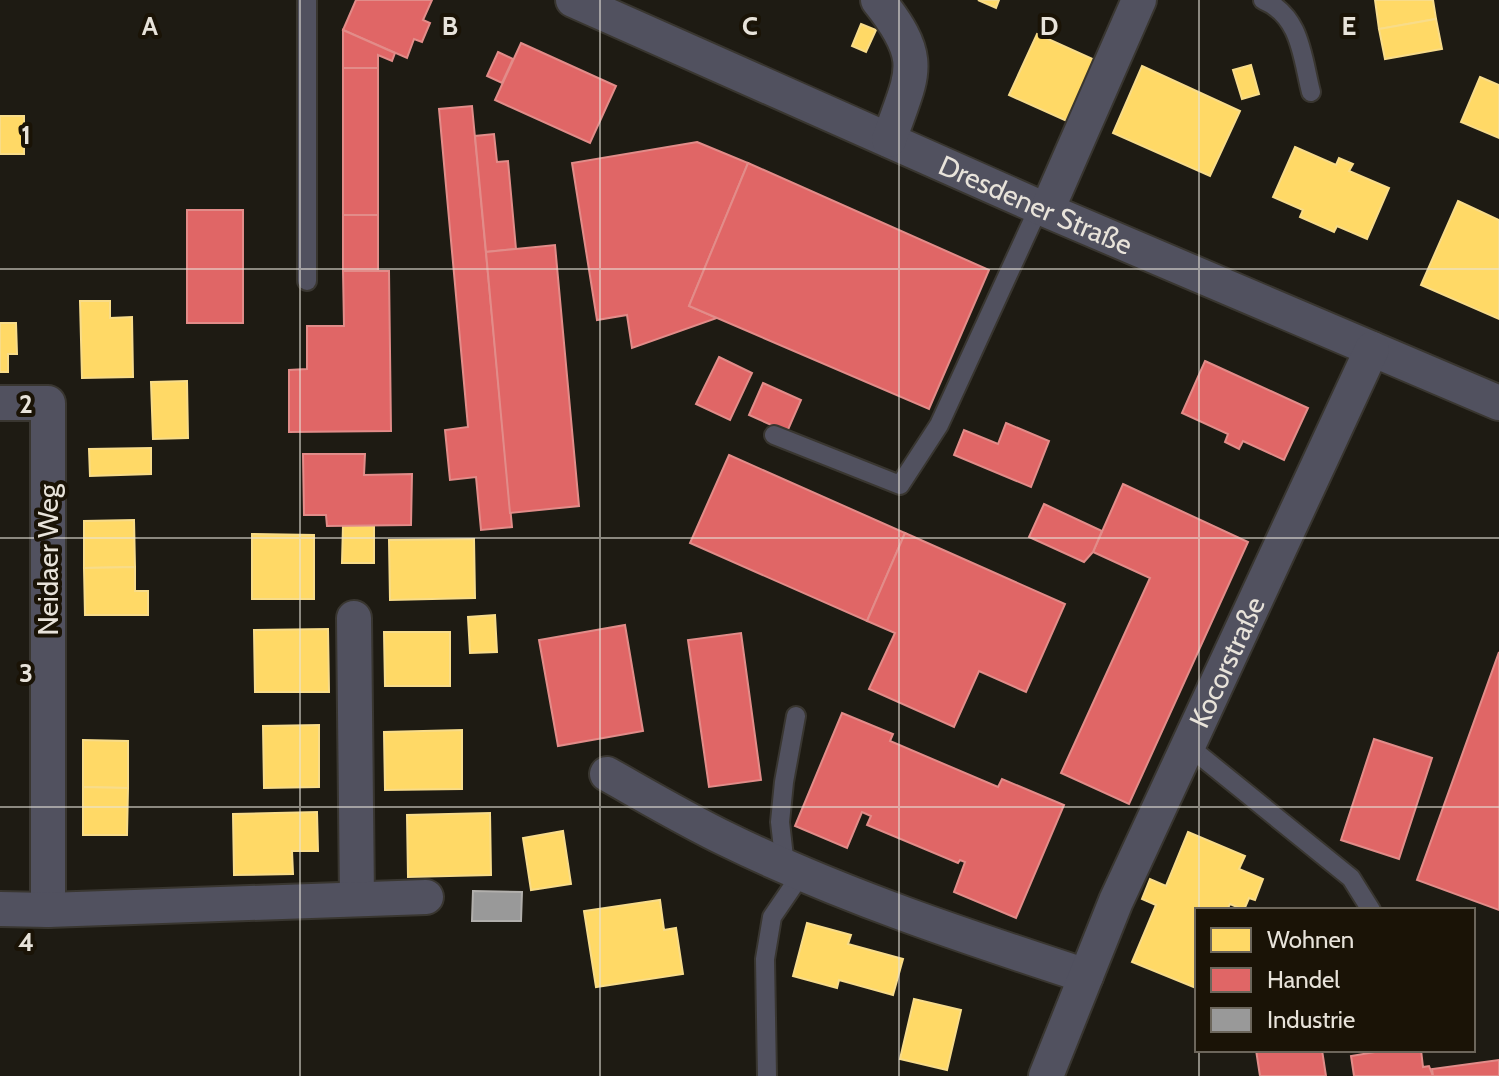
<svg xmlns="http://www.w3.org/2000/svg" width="1499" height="1076" viewBox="0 0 1499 1076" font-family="Cabin,sans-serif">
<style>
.homes{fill:#ffd966;stroke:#f8dc89;stroke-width:2}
.shops{fill:#e06666;stroke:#e28c89;stroke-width:2}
.industry{fill:#999;stroke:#b1afac;stroke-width:2}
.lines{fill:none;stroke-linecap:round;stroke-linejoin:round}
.service-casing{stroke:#393630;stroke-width:22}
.minor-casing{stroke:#393630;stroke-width:38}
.service{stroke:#51515f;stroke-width:18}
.minor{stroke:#51515f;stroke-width:34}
.grid{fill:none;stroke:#e8e3da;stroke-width:2;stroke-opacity:0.55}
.labels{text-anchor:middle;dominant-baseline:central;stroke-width:8;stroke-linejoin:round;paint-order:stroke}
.street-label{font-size:28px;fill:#e8e3da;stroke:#1a1306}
.grid-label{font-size:26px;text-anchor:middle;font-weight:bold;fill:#e8e3da;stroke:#1a1306;stroke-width:8;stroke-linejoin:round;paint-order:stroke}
</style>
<rect width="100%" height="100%" fill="#1e1b13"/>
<g class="homes">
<polygon points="978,0 999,0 996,8"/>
<polygon points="1375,0 1433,0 1436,19 1379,29"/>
<polygon points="1436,19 1442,49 1385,59 1379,29"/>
<polygon points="861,24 876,30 866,52 852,46"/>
<polygon points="1037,34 1097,61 1069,122 1009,95"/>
<polygon points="1251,65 1259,94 1242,99 1233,70"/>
<polygon points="1142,66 1240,111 1210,176 1113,133"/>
<polygon points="1480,77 1499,85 1499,138 1461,122"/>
<rect x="0" y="116" width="24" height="38"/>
<polygon points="1295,147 1336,165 1339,158 1353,164 1349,171 1389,188 1367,239 1337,226 1334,232 1300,217 1303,210 1273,197"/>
<polygon points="1458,201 1499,220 1499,319 1421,285"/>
<polygon points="80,301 110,301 110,318 132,317 133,377 82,378"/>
<polygon points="0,323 16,323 17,354 8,354 8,372 0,372"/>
<polygon points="187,381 188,438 153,439 151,382"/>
<polygon points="151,448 151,474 90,476 89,449"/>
<polygon points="134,520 135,567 84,568 84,521"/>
<polygon points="343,525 374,526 374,563 342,563"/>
<polygon points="252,534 314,535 314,599 252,599"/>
<polygon points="474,539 475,598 390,600 389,540"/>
<polygon points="135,567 135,591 148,591 148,615 85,615 84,568"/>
<polygon points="495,615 497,652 470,653 468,617"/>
<polygon points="328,629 329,692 255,692 254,630"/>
<polygon points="384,632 450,632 450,686 385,686"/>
<polygon points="319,725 319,787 264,788 263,726"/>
<polygon points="462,730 462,789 385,790 384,732"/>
<polygon points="83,740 128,741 128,788 83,787"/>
<polygon points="83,787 128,788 127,835 83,835"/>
<polygon points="317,812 318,851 292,851 293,874 234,875 233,814"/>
<polygon points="490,813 491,875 408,877 407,815"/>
<polygon points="563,831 571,884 531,890 523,838"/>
<polygon points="1188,832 1245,856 1239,869 1263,879 1255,900 1249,898 1244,910 1230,904 1227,910 1197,910 1196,988 1132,962 1156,905 1142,899 1150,879 1166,886"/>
<polygon points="660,900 664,930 676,928 683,974 596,987 584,911"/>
<polygon points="807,923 851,935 848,944 903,959 893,995 839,980 837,988 793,976"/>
<polygon points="914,999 961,1010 947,1070 900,1059"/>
</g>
<g class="shops">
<polygon points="356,0 432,0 423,20 430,23 422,42 414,39 407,58 343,30"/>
<polygon points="343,30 395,53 392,61 378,55 378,68 343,68"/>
<polygon points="521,43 616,86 590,143 495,100"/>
<polygon points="498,52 513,59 502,83 487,76"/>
<rect x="343" y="68" width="35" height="147"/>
<polygon points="472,106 512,527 481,530 476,477 450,480 445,430 468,427 439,109"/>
<polygon points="494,134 497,162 508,161 516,249 486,252 475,136"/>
<polygon points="697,142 748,163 689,306 717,318 632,348 627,315 597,320 572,163"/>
<polygon points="748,163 989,270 929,409 689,306"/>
<rect x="187" y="210" width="56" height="113"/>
<rect x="343" y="215" width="35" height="56"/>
<polygon points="555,245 579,506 510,513 486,252"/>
<polygon points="343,271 389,271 391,431 289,432 289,370 307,369 307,326 344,326"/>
<polygon points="719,357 752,373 730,420 696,404"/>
<polygon points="1205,361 1308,408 1284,460 1243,441 1239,449 1225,442 1228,434 1182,413"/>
<polygon points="763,383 801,400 787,432 749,415"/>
<polygon points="1006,423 1049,441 1031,487 954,455 964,430 998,444"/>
<polygon points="303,454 365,454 364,475 412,474 411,525 327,526 326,515 304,515"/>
<polygon points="729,455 905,533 867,621 690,543"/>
<polygon points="1123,484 1248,542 1129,804 1061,773 1150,578 1093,552"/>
<polygon points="1044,504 1102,531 1093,552 1084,562 1029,537"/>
<polygon points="905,533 1065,604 1026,692 979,671 954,727 869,689 895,633 867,621"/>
<polygon points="625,625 643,731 558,746 539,640"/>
<polygon points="741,633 761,780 709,787 688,640"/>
<polygon points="1499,652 1499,910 1417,880"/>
<polygon points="842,713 893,734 890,741 998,787 1002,779 1064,805 1016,918 954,892 965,862 960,860 958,863 867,825 871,816 862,812 847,848 795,826"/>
<polygon points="1374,739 1432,758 1399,859 1341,840"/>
<polygon points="1256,1050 1322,1050 1326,1076 1260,1076"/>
<polygon points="1387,1050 1421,1050 1423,1067 1429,1066 1433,1076 1354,1076 1351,1056"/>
<polygon points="1499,1060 1499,1076 1433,1076 1432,1069"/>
</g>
<polygon class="industry" points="473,891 522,892 521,921 472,921"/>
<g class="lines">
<g class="service-casing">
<g id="service">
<path d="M1263,0C1301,16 1302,57 1311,92"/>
<polyline points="307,281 307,0"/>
<polyline points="774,435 900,485 939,425 1039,207"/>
<polyline points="1187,745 1351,878 1371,910"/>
<polyline points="785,866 780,822 784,782 796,716"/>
<polyline points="767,1076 765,959 772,917 802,873"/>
</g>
</g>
<g class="minor-casing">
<g id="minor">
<path id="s1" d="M573,0L1039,207L1499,403"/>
<path d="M878,0C927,61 912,73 889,140"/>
<polyline points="1047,210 1139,0"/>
<polyline points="0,403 48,403 48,910"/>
<polyline points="354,618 357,899"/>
<path d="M607,774C646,796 685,819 726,839C840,895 964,936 1086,976"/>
<polyline points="0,909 48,910 426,897"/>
<path id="s2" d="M1046,1076L1116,901L1372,349"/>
</g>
</g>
<use href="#service" class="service"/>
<use href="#minor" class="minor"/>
</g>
<path class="grid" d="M300,0V1076M600,0V1076M899,0V1076M1199,0V910M0,269H1499M0,538H1499M0,807H1499M1199,1050V1076"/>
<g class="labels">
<g class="street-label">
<text stroke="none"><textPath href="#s1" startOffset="506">Dresdener Straße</textPath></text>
<text transform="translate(48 560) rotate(-90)">Neidaer Weg</text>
<text stroke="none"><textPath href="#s2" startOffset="452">Kocorstraße</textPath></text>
</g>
</g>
<g class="grid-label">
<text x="150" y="35">A</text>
<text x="450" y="35">B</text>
<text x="750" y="35">C</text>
<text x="1049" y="35">D</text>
<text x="1349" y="35">E</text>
<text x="26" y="144">1</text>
<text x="26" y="413">2</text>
<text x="26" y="682">3</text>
<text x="26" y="951">4</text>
</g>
<rect x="1195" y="908" width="280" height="144" fill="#1a1306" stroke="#6c665b" stroke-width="2"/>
<rect x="1211" y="928" width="40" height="24" fill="#ffd966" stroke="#6c665b" stroke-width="2"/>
<text x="1267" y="948" font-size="24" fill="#e8e3da">Wohnen</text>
<rect x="1211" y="968" width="40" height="24" fill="#e06666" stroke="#6c665b" stroke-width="2"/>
<text x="1267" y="988" font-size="24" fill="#e8e3da">Handel</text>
<rect x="1211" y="1008" width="40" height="24" fill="#999999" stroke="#6c665b" stroke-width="2"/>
<text x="1267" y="1028" font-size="24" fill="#e8e3da">Industrie</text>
</svg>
